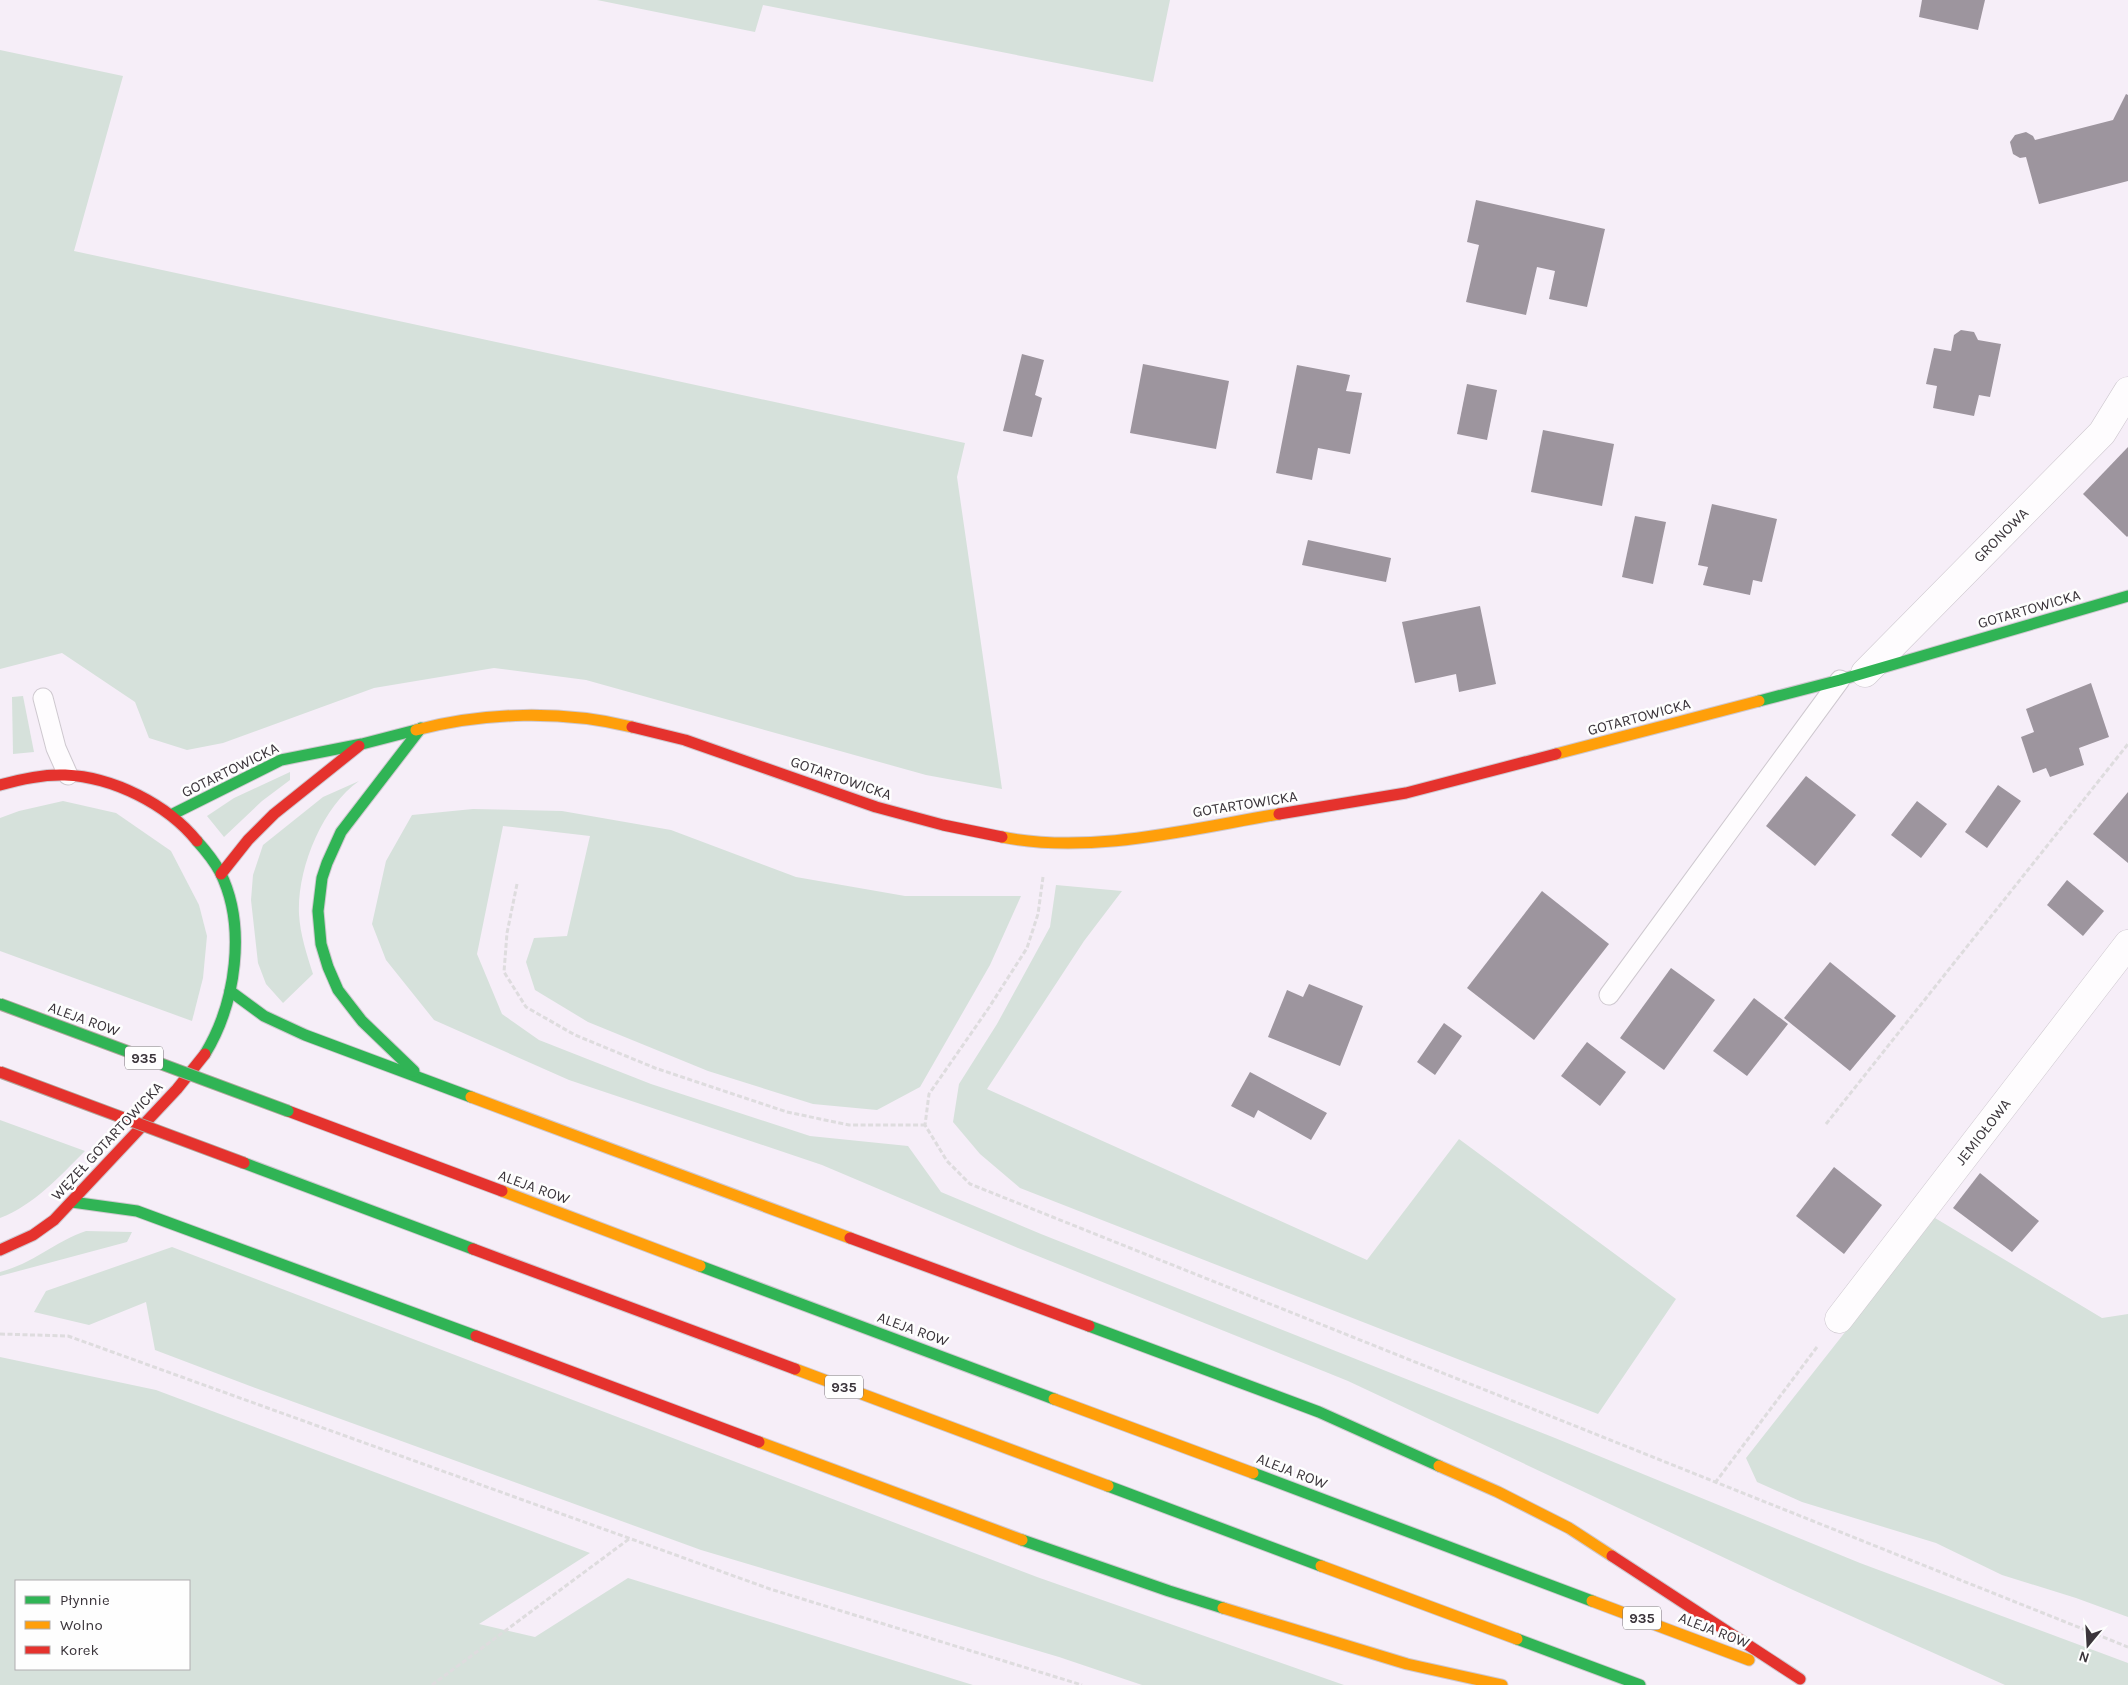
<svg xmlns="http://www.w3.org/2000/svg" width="2128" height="1685" viewBox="0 0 2128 1685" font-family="Karla,sans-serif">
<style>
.green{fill:#d6e1db;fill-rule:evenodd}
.building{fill:#9d959e}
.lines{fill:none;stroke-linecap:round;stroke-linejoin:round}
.lane-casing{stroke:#cec8cf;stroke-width:21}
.street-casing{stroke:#cec8cf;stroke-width:29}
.fast-casing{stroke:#cec8cf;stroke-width:13}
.slow-casing{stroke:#cec8cf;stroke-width:13}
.jam-casing{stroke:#cec8cf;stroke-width:13}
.path{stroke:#dedcde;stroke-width:3;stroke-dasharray:5 2.5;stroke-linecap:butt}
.lane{stroke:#fefcfe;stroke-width:19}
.street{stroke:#fefcfe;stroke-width:28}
.fast{stroke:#30b455;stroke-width:11}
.slow{stroke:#ff9f0a;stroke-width:11}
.jam{stroke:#e5322d;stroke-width:11}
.fast-bridge-casing{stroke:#b1a89f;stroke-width:13;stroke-linecap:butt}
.jam-bridge-casing{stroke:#b1a89f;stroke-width:13;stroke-linecap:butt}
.fast-bridge{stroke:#30b455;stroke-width:11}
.jam-bridge{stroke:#e5322d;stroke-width:11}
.labels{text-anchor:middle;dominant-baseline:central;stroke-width:5;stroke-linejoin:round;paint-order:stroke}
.shield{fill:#fefefe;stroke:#767176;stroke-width:1}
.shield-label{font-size:14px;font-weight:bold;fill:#3b353b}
.street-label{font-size:15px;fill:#3b353b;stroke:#fefefe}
</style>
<rect width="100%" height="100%" fill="#f6eef8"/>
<g class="green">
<polygon points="597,0 1170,0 1153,82 763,5 755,32"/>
<polygon points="0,50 123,76 74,251 965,443 957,477 1002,789 926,775 586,680 494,668 374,688 223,743 187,750 149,738 135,702 62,653 0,669"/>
<polygon points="23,696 34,752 13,754 12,697"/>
<polygon points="290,772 290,780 262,801 224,837 207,816 234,798"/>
<path d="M359,781C322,807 297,869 299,914C300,934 307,955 313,974L283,1003L266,984L258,963L251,900L253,875L263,845L323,797Z"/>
<polygon points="63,801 116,813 171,851 199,905 207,936 203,978 192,1021 0,951 0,818 19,811"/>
<polygon points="473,809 562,811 671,830 796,877 905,896 1021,896 990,965 920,1087 877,1110 813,1104 708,1071 588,1022 535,990 526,962 534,938 567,936 590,836 503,826 477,954 502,1014 539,1040 651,1084 810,1136 908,1146 941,1192 1041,1234 1555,1438 1860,1563 2128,1663 2128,1685 2005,1685 1793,1590 1348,1381 1018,1248 822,1165 569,1080 434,1020 386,960 372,924 386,861 412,815"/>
<polygon points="1056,885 1122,891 1084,941 987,1089 1367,1260 1459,1139 1676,1299 1598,1414 1020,1188 980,1154 953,1122 959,1084 997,1024 1050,927"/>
<path d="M0,1120L85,1151C60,1176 34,1205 0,1218Z"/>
<polygon points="1935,1218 2102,1318 2128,1314 2128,1617 2076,1598 2002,1575 1936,1543 1802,1502 1757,1482 1746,1458"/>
<path d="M86,1231L132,1232L127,1242L0,1276V1272C32,1264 56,1241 86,1231Z"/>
<polygon points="172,1247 1037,1577 1344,1685 1142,1685 1059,1657 701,1550 250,1386 155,1350 146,1302 89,1325 34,1312 46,1291"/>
<path d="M0,1357L156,1390L590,1553L479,1624L535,1637L628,1578L973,1685H0ZM16,1581H189V1669H16Z"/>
</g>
<g class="building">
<polygon points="1922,0 1985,0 1978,30 1919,17"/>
<polygon points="2126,94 2128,95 2128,181 2039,204 2026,157 2020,158 2013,154 2010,142 2015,135 2026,132 2033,136 2035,140 2113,120"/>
<polygon points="1476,200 1605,229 1587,307 1549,299 1555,271 1537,267 1526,315 1466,302 1479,245 1467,242"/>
<polygon points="1961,330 1974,332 1978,340 2001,344 1990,397 1979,395 1974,416 1933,408 1937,386 1926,384 1934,348 1951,351 1954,335"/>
<polygon points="1022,354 1044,360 1035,395 1042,398 1032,437 1003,431"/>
<polygon points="1143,364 1229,381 1216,449 1130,433"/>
<polygon points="1297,365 1350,375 1346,391 1362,393 1350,454 1318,448 1312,480 1276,473"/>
<polygon points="1467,384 1497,390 1487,440 1457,434"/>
<polygon points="1543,430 1614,444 1602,506 1531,492"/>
<polygon points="2128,447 2128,536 2127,537 2083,494"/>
<polygon points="1712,504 1777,519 1762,582 1753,580 1750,595 1703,585 1708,567 1698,565"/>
<polygon points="1635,516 1666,522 1653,584 1622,577"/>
<polygon points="1308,540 1391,558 1386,582 1302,565"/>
<polygon points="1480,606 1496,684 1459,692 1456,674 1415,683 1402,622"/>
<polygon points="2091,683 2109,737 2079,748 2084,765 2050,777 2046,768 2033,773 2021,737 2034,732 2026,709"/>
<polygon points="1806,776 1856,815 1815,866 1766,826"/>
<polygon points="1998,785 2021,801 1987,848 1965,832"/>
<polygon points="2128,792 2128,863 2093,834"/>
<polygon points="1917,801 1947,824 1921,858 1891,835"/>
<polygon points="2067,880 2104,911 2083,936 2047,905"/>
<polygon points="1542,891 1609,944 1534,1040 1467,988"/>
<polygon points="1830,962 1896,1016 1850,1071 1784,1018"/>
<polygon points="1671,968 1715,1000 1664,1070 1620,1038"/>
<polygon points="1309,984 1363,1006 1340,1066 1268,1037 1287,990 1303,997"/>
<polygon points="1754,998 1788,1024 1747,1076 1713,1051"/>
<polygon points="1444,1023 1462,1036 1435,1075 1417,1062"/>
<polygon points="1587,1042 1626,1072 1600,1106 1561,1076"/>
<polygon points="1250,1072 1327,1113 1311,1140 1258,1110 1254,1118 1231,1106"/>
<polygon points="1834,1167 1882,1205 1844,1254 1796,1216"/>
<polygon points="1980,1173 2039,1221 2012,1252 1953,1208"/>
</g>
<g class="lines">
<g class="lane-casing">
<g id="lane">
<polyline points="43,698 56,748 68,775"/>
<polyline points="1609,995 1840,680"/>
</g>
</g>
<g class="street-casing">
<g id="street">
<polyline points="1865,673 2102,433 2128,391"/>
<polyline points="1839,1319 2128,944"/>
</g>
</g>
<g class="fast-casing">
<g id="fast">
<polyline points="1759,701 1840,680 2128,596"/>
<polyline points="171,815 281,760 362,744 416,730"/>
<path d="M197,841C206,851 214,861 220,872C247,926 236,1003 205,1054"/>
<polyline points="230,991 264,1016 305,1035 471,1097"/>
<polyline points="414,1071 362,1021 338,990 328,967 321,944 318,911 322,878 327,863 341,832 421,728"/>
<polyline points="244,1163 473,1249"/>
<polyline points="72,1202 137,1211 476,1336"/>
<polyline points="700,1266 1054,1399"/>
<polyline points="1089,1326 1319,1412 1439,1466"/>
<polyline points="1253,1473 1592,1601"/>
<polyline points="1108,1486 1321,1566"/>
<polyline points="1022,1540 1169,1591 1223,1608"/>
<polyline points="1517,1639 1640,1685"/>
</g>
</g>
<g class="slow-casing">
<g id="slow">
<path d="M416,730C485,712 562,710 632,727"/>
<polyline points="1556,754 1759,701"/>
<path d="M1002,837C1091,855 1190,829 1279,814"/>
<polyline points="471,1097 850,1238"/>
<polyline points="502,1191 700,1266"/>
<polyline points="795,1369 1108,1486"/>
<polyline points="1054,1399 1253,1473"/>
<polyline points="759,1442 1022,1540"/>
<polyline points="1439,1466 1498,1492 1569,1528 1612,1556"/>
<polyline points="1321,1566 1517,1639"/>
<polyline points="1592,1601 1749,1660"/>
<polyline points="1223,1608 1407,1664 1502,1685"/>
</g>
</g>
<g class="jam-casing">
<g id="jam">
<polyline points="632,727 685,740 876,807 943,825 1002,837"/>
<path d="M0,785C21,779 43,774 65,775C113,777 167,804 197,841"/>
<polyline points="1279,814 1406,793 1556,754"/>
<polyline points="221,874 248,840 274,814 359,746"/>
<polyline points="288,1111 502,1191"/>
<polyline points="850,1238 1089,1326"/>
<polyline points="473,1249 795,1369"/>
<polyline points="0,1250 33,1235 54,1220 177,1089 205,1054"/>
<polyline points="476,1336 759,1442"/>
<polyline points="1612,1556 1800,1679"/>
</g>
</g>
<g class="path">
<polyline points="1043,877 1038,914 1027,948 988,1009 929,1094 925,1125 947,1161 970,1184 2128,1647"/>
<polyline points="517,884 507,933 504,972 526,1007 575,1035 655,1068 787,1112 849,1125 925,1125"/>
<polyline points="1826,1124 2128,744"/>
<polyline points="0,1334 68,1336 770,1589 1082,1685"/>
<polyline points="1715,1483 1817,1347"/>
<polyline points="432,1685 629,1539"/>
</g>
<use href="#lane" class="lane"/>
<use href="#street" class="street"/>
<use href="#fast" class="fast"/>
<use href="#slow" class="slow"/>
<use href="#jam" class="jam"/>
<g class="fast-bridge-casing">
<polyline id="fast-bridge" points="0,1004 288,1111"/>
</g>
<g class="jam-bridge-casing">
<polyline id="jam-bridge" points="0,1072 244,1163"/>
</g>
<use href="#fast-bridge" class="fast-bridge"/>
<use href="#jam-bridge" class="jam-bridge"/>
</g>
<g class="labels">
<g class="shield">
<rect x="125" y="1046.5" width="38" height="23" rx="4"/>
<rect x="825" y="1375.5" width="38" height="23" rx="4"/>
<rect x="1623" y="1606.5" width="38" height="23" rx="4"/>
</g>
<g class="shield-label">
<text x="144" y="1058">935</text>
<text x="844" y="1387">935</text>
<text x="1642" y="1618">935</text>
</g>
<g class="street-label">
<text transform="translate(2001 535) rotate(-45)">GRONOWA</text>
<text transform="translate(2029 609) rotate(-16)">GOTARTOWICKA</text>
<text transform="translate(1639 717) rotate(-15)">GOTARTOWICKA</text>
<text transform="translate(230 770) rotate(-26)">GOTARTOWICKA</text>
<text transform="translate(841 778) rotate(19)">GOTARTOWICKA</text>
<text transform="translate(1245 804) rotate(-9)">GOTARTOWICKA</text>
<text transform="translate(84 1019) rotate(20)">ALEJA ROW</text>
<text transform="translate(1983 1132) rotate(-52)">JEMIOŁOWA</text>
<text transform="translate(107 1141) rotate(-47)">WĘZEŁ GOTARTOWICKA</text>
<text transform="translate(534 1187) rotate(20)">ALEJA ROW</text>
<text transform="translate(913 1329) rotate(20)">ALEJA ROW</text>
<text transform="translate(1292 1471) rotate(21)">ALEJA ROW</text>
<text transform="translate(1714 1630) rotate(21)">ALEJA ROW</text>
</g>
</g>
<rect x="15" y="1580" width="175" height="90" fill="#fefefe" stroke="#b0aeb0"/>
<rect x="25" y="1596" width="25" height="8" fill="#30b455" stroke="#b0aeb0"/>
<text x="60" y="1605" font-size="15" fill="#3b353b">Płynnie</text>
<rect x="25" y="1621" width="25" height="8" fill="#ff9f0a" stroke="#b0aeb0"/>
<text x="60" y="1630" font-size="15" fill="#3b353b">Wolno</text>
<rect x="25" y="1646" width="25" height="8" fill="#e5322d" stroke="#b0aeb0"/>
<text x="60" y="1655" font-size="15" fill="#3b353b">Korek</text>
<g transform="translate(2088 1645) rotate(198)" stroke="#fefefe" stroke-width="4" paint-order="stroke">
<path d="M0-4L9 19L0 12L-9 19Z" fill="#3b353b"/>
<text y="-8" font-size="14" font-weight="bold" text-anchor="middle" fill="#3b353b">N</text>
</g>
</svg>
